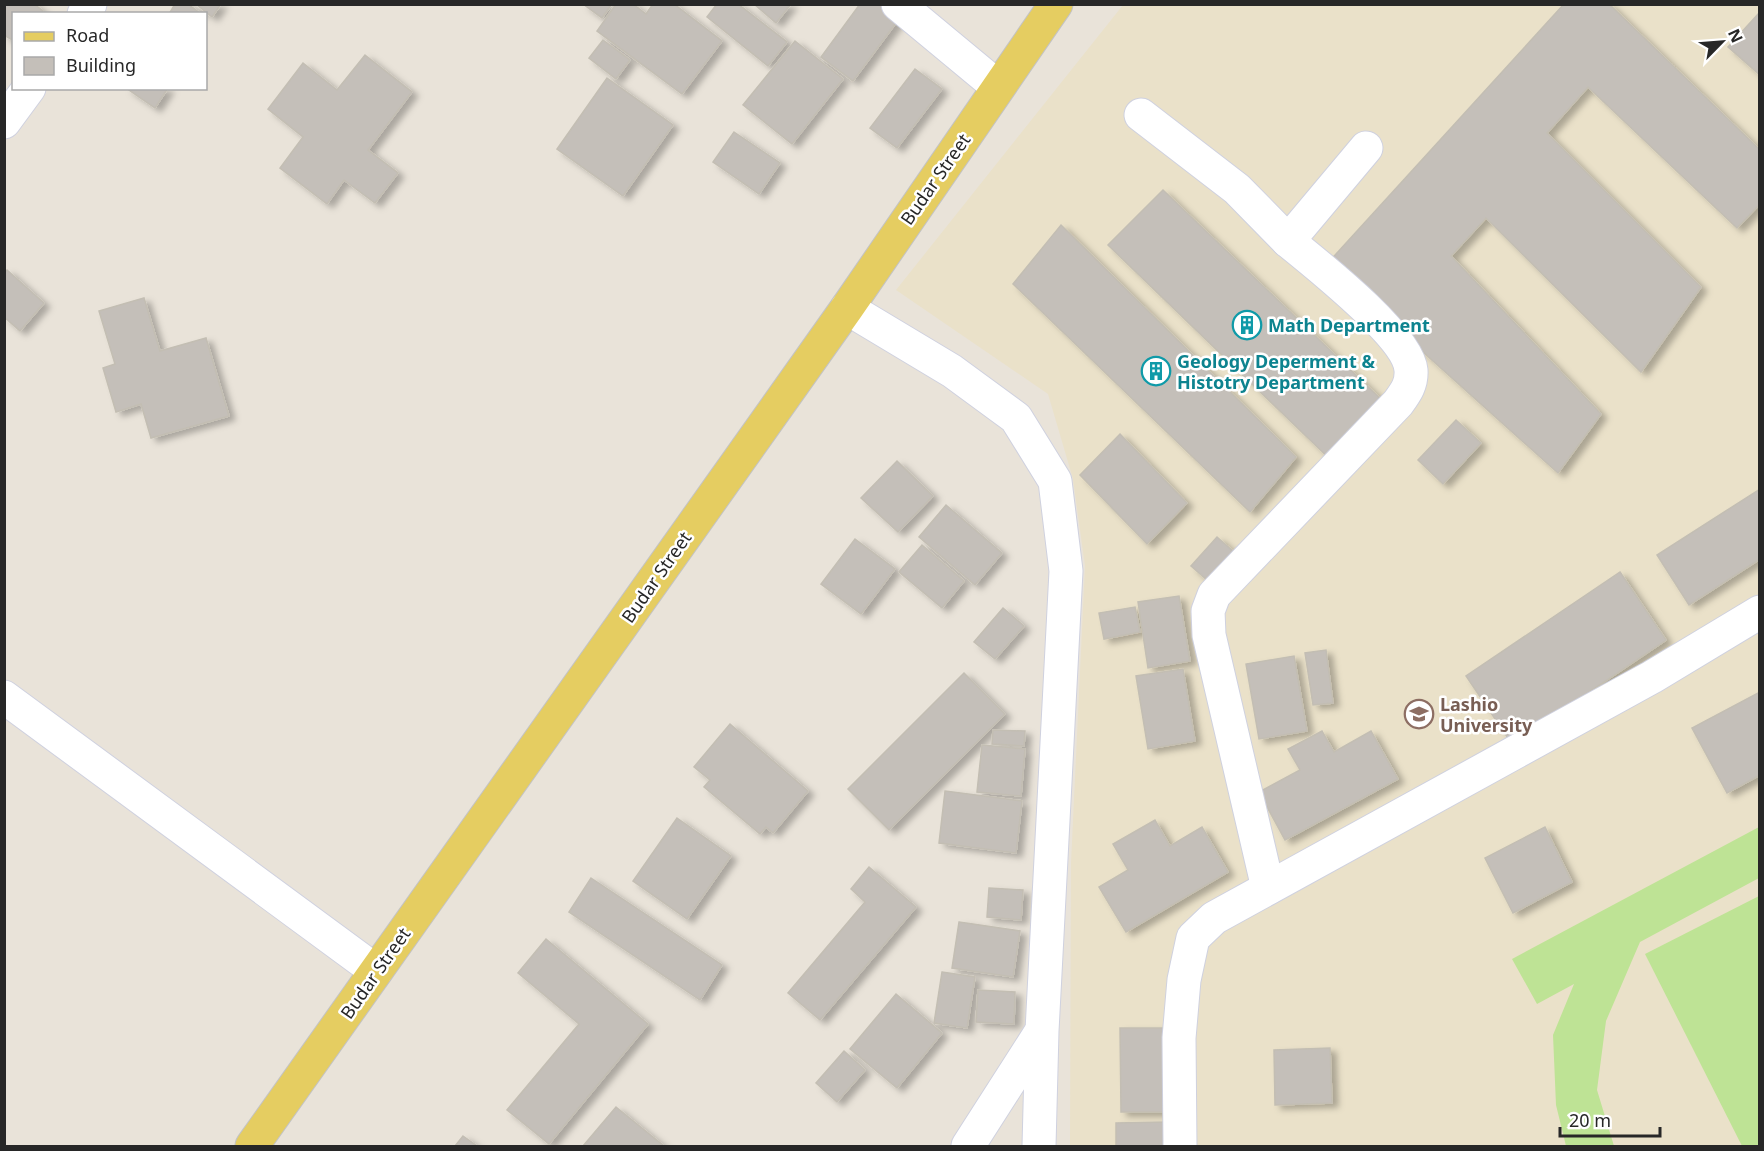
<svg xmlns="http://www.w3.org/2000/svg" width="1764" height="1151" viewBox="0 0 1764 1151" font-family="'Noto Sans',sans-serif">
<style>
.education{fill:#eae1c9}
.pitch{fill:#bee395}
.building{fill:#c4bfb9;stroke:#c3beb3;stroke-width:1.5;filter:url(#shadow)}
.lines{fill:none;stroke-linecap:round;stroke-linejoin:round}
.minor-casing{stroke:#cfd1df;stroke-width:35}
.major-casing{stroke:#c3c3c3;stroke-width:35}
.minor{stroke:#fff;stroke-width:33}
.major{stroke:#e5cd61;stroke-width:33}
.labels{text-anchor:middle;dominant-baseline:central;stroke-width:5;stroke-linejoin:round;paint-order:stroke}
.street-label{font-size:18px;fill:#272727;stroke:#fff}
.culture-label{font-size:18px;font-weight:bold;fill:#0d838f;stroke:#fff;text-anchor:start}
.education-label{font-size:18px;font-weight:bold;fill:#785e54;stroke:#fff;text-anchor:start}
</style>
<defs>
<filter id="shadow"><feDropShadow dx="6" dy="4" stdDeviation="3" flood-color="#0004"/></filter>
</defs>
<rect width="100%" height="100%" fill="#e9e3d9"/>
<polygon class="education" points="1123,5 1759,5 1759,1146 1070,1146 1071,863 1085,566 1073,479 1048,394 896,290"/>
<g class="pitch">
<polygon points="1759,827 1759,878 1640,942 1606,1021 1597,1090 1614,1146 1566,1146 1556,1105 1553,1035 1574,984 1537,1004 1512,959"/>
<polygon points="1759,896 1759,1146 1742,1146 1645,954"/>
</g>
<g class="building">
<polygon points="4,4 34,4 43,11 41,14 14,14 14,41 4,35"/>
<polygon points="175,4 188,4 201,14 169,14"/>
<polygon points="196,4 221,4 212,17"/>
<polygon points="583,4 612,4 602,18"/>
<polygon points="616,4 633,4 646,14 653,4 674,4 722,41 682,94 597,31"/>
<polygon points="717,4 738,4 787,42 768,66 707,17"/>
<polygon points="754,4 791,4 776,23"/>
<polygon points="860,4 879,4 899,19 853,81 821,57"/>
<polygon points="1564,4 1609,4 1760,150 1760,204 1737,228 1588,87 1547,133 1701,287 1641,372 1486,218 1451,256 1601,414 1558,473 1326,265"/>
<polygon points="1760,12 1760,75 1728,47"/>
<polygon points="603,40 630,60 616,79 589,58"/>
<polygon points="795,41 843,79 792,144 743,105"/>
<polygon points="365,55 412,92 368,150 398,173 375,203 344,180 327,204 280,168 303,137 268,109 303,63 337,90"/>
<polygon points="915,69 942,89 897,148 870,128"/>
<polygon points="607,78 673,125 623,196 557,149"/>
<polygon points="126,88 168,88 155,108"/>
<polygon points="734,132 780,163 759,194 713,162"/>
<polygon points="1163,190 1387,405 1336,465 1108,245"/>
<polygon points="1061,225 1296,457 1250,512 1013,284"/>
<polygon points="7,270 44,303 20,331 4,317 4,273"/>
<polygon points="144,298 160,351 206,338 229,416 151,438 141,404 116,412 103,368 115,364 99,311"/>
<polygon points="1456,420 1481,443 1443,484 1418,460"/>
<polygon points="1120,434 1187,503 1147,544 1080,475"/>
<polygon points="897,461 933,496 898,532 861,498"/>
<polygon points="1760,489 1760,559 1689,605 1657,555"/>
<polygon points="946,505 1002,553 975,585 919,537"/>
<polygon points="1217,537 1242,559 1216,588 1191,566"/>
<polygon points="855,539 895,569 861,614 821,584"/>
<polygon points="922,545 964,581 942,608 899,572"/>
<polygon points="1620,572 1666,640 1512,744 1466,676"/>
<polygon points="1179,596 1190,661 1148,668 1138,602"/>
<polygon points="1135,607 1140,632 1104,639 1099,613"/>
<polygon points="1003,608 1024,626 995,659 974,642"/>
<polygon points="1326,650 1333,703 1313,705 1305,653"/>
<polygon points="1294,656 1307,731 1259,739 1246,664"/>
<polygon points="1183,669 1195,741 1148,749 1136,676"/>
<polygon points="964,673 1005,714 889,830 848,789"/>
<polygon points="1760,692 1760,775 1727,793 1692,728"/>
<polygon points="730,724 808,791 773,833 766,827 760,834 704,787 710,780 694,767"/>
<polygon points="993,730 1025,731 1024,746 992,744"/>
<polygon points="1322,731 1334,752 1371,731 1398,779 1285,840 1259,792 1300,770 1288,749"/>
<polygon points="982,745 1025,749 1021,796 977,792"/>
<polygon points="945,791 1022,801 1016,853 939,843"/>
<polygon points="677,818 731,856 687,919 633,881"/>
<polygon points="1155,820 1170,846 1202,827 1228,872 1126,932 1099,887 1128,870 1113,844"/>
<polygon points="1545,827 1572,882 1513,913 1485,858"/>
<polygon points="869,867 916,907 820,1020 788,993 865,902 851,889"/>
<polygon points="591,878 722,965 700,1000 569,912"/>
<polygon points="989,888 1023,890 1021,920 987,917"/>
<polygon points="959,922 1020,931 1013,977 952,968"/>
<polygon points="546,939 648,1024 549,1144 507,1110 579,1024 518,973"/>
<polygon points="942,972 975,977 967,1028 934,1023"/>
<polygon points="978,990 1015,992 1014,1024 976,1022"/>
<polygon points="896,994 942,1033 897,1088 850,1049"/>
<polygon points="1120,1028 1169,1028 1170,1112 1121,1112"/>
<polygon points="1330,1048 1332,1103 1275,1105 1274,1050"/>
<polygon points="844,1051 865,1070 837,1102 816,1083"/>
<polygon points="616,1107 664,1146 583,1146"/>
<polygon points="1166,1122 1167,1146 1116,1146 1116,1123"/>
<polygon points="463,1136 477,1146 455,1146"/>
</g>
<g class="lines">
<g class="minor-casing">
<g id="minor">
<polyline points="898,4 998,87"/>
<polyline points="84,14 90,4"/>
<polyline points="1141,115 1237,189 1288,241 1366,148"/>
<polyline points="4,122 29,88"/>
<polyline points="847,308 952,371 1016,418 1055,481 1066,571 1042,1031 1039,1146"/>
<polyline points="4,697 376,971"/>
<path d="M1268,888L1209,635L1208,611L1214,595L1398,403C1406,392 1412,384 1411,370C1408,336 1316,264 1288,241"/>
<polyline points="968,1146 1041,1032"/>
<polyline points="1180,1146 1179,1038 1184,980 1193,938 1214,918 1652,677 1760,612"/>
</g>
</g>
<g class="major-casing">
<polyline id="major" points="252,1146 847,308 1056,4"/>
</g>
<use href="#minor" class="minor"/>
<use href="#major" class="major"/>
</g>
<defs>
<g id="building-ring" transform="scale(1.5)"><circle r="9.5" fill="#fff" stroke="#0f9aa8" stroke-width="1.5"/><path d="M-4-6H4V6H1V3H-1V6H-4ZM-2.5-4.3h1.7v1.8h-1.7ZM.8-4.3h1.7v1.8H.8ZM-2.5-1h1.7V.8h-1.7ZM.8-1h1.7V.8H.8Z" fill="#0f9aa8"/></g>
<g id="university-ring" transform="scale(1.5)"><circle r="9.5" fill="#fff" stroke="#8d6e63" stroke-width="1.5"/><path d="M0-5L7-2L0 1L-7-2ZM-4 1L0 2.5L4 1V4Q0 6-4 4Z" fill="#8d6e63"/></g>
</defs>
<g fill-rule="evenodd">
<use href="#building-ring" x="1247" y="325"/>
<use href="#building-ring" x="1156" y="371"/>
<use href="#university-ring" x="1419" y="714"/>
</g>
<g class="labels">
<g class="street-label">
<text transform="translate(935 179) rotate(-55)">Budar Street</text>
<text transform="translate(656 577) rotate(-55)">Budar Street</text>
<text transform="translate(375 973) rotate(-55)">Budar Street</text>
</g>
<g class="culture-label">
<text x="1268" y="325">Math Department</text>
<text x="1177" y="361">Geology Deperment &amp;<tspan x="1177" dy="21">Histotry Department</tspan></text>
</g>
<g class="education-label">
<text x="1440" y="704">Lashio<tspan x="1440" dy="21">University</tspan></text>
</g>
</g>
<rect width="1764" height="1151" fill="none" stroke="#272727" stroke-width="12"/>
<rect x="12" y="12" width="195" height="78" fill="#ffffff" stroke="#a9a9a9" stroke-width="1.5"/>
<rect x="24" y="32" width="30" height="9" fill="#e5cd61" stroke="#a9a9a9" stroke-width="1.5"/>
<text x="66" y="42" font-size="18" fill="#272727">Road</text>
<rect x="24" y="57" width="30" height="18" fill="#c4bfb9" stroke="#a9a9a9" stroke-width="1.5"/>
<text x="66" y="72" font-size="18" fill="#272727">Building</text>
<g transform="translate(1722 42) rotate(65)" stroke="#ffffff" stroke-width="4.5" paint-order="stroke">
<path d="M0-4.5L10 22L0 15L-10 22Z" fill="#272727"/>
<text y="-9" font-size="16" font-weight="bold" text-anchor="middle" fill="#272727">N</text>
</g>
<path d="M1560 1127v9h100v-9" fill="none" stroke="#272727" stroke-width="3"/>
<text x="1569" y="1127" font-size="18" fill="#272727" stroke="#ffffff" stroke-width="4.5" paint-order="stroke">20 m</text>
</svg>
